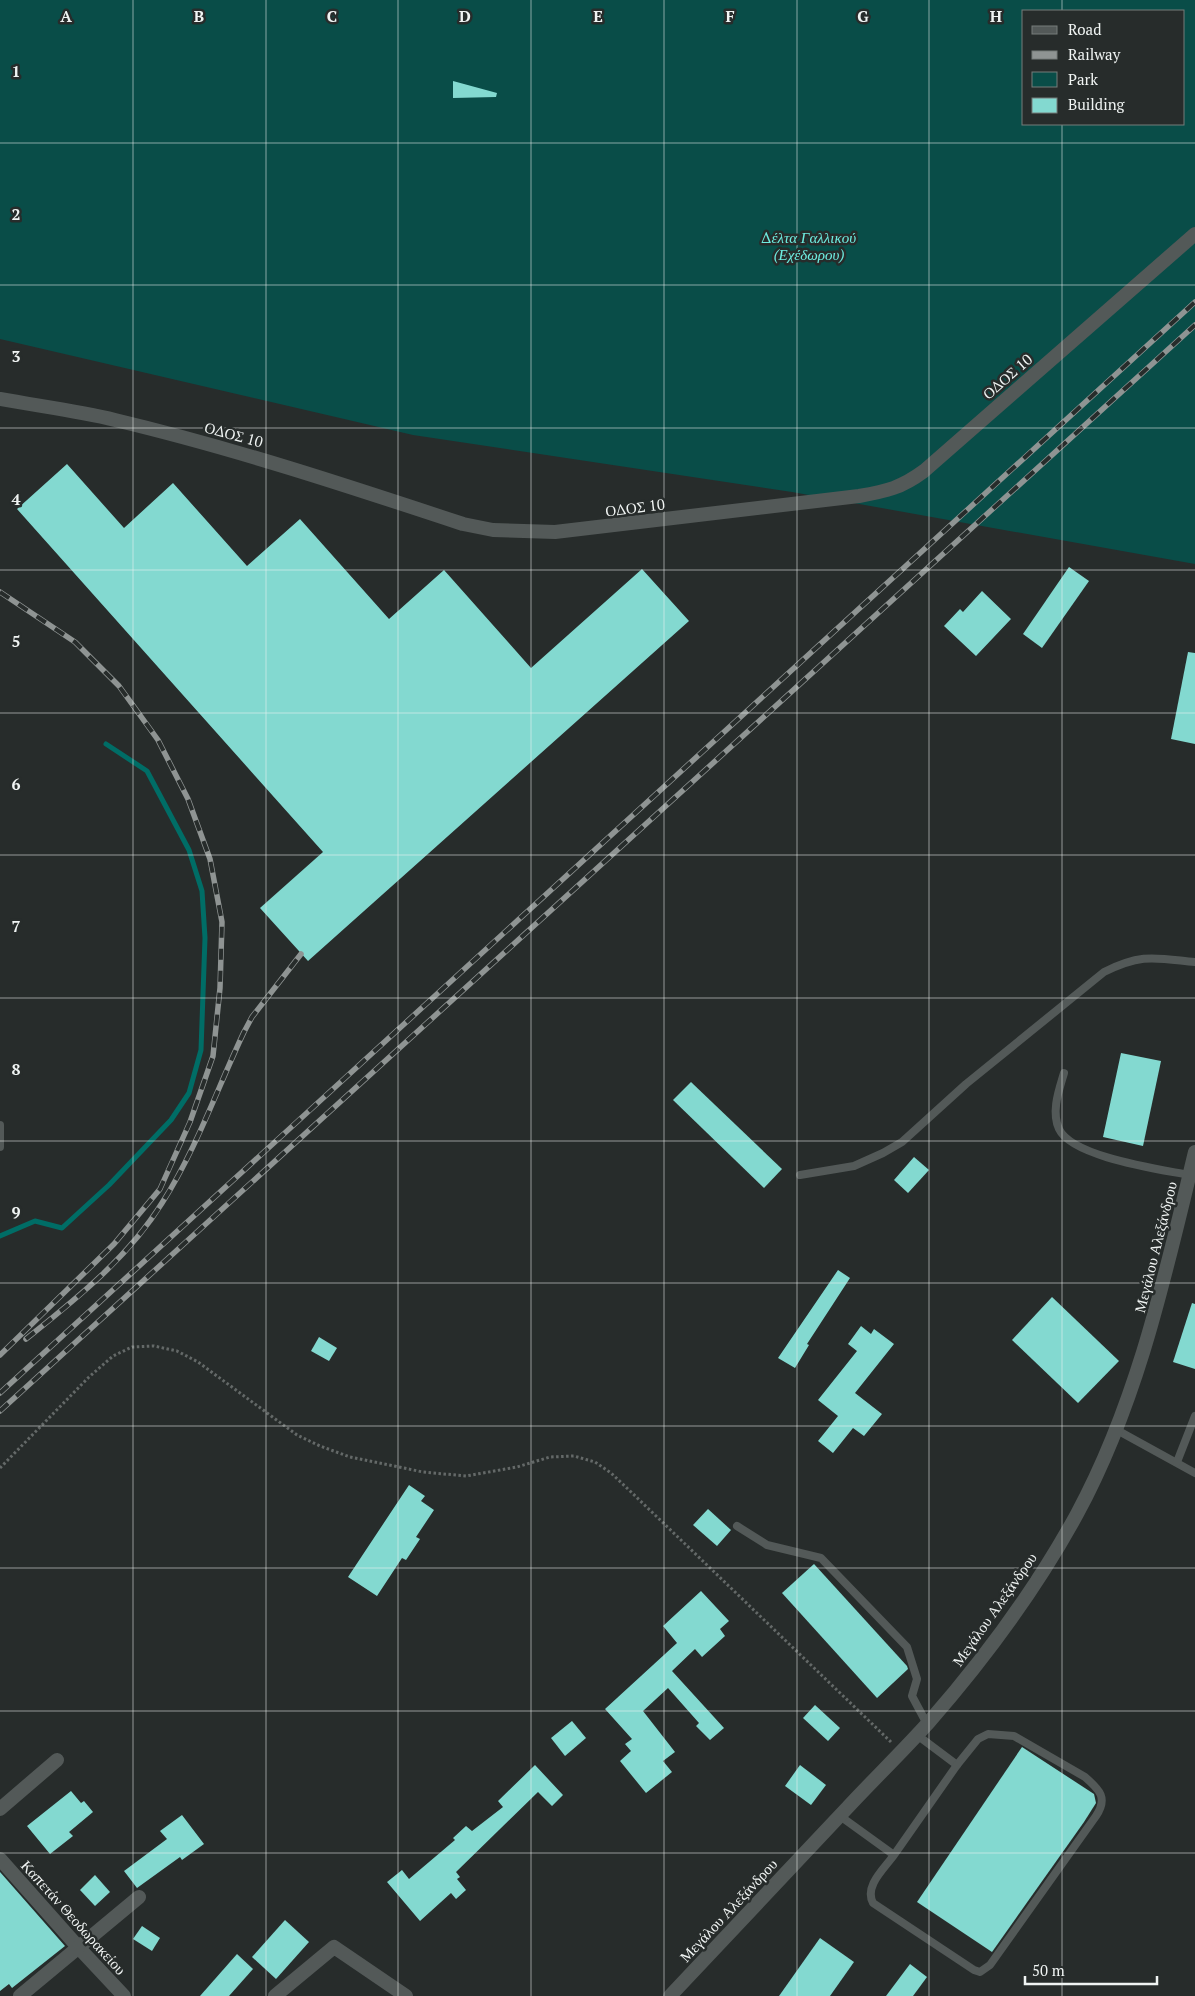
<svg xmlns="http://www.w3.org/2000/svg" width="1195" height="1996" viewBox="0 0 1195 1996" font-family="'PT Serif',serif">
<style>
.green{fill:#094d48;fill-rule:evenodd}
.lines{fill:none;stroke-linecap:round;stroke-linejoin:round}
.stream{stroke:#006d66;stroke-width:5}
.building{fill:#83d9d0}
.path{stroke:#646968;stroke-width:3;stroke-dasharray:2.5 2.5;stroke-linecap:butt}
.service{stroke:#535958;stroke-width:8}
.minor{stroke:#535958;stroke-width:14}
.tertiary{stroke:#535958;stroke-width:14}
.rail-casing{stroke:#8f9493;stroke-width:5.5}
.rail{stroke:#272c2b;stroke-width:4;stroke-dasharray:11;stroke-linecap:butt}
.grid{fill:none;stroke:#f0f4f3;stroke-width:1;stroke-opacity:0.55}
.labels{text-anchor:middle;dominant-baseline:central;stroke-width:5;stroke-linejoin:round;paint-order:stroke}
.park-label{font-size:15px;font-style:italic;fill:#6eede1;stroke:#272c2b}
.street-label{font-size:15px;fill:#f0f4f3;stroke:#272c2b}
.grid-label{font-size:16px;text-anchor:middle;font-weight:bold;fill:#f0f4f3;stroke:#272c2b;stroke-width:5;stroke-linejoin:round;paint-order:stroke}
</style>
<rect width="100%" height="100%" fill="#272c2b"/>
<path class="green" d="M0,0H1195V564L792,492L413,435L0,339ZM1024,11H1184V124H1024Z"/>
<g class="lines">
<polyline class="stream" points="0,1236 35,1221 62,1228 109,1185 171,1120 189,1093 201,1050 205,938 202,891 189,850 147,771 106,744"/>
</g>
<g class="building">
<polygon points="453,81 497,93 496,97 453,98"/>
<polygon points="67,464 124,528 173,483 247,566 300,519 389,619 444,570 531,668 642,569 689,621 308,961 260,908 323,852 17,509"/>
<polygon points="1069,567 1089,581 1042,648 1023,634"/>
<polygon points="982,591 1011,619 976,656 944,626 960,609 963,612"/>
<polygon points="1188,652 1195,653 1195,744 1171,739"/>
<polygon points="1121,1053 1161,1061 1143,1146 1103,1137"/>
<polygon points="691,1082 782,1169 764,1188 673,1100"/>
<polygon points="914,1157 929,1170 908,1193 894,1180"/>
<polygon points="838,1270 850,1278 807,1344 809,1345 795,1368 778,1358"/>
<polygon points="1052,1297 1119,1361 1078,1403 1012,1340"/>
<polygon points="1192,1303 1195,1304 1195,1369 1173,1362"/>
<polygon points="861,1326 871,1334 874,1329 894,1344 855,1393 882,1414 864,1436 853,1428 833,1453 818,1441 838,1416 818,1400 857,1351 848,1344"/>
<polygon points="319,1337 337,1348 329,1361 311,1351"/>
<polygon points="409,1485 425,1496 421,1501 434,1510 416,1537 420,1539 406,1560 402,1558 377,1596 348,1577"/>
<polygon points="708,1509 731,1530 717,1546 693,1525"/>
<polygon points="814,1564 907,1666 908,1669 877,1698 782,1593"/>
<polygon points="701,1591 729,1621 720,1629 725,1636 702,1657 695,1649 672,1671 724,1728 710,1740 696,1726 699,1723 668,1688 643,1711 675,1752 663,1761 672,1772 646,1793 620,1761 631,1751 625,1744 632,1739 605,1709 677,1643 663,1626"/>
<polygon points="815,1705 840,1728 828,1741 803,1718"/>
<polygon points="572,1721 586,1738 565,1756 551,1738"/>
<polygon points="1022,1747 1094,1794 1096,1803 1084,1822 992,1952 917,1902"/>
<polygon points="535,1765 563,1795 552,1806 538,1792 456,1872 460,1877 457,1879 466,1890 456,1899 451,1893 420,1921 387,1882 402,1870 409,1879 455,1840 453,1838 466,1826 472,1831 503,1807 498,1801"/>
<polygon points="800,1765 826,1785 811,1805 785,1786"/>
<polygon points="71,1791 81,1803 84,1801 93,1812 69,1832 73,1836 50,1854 27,1826"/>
<polygon points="182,1815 204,1844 182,1860 180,1857 137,1888 124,1871 167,1839 160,1831"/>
<polygon points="0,1872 65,1946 12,1988 9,1984 0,1991"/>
<polygon points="95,1875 110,1892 95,1906 80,1890"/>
<polygon points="285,1920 309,1942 276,1979 252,1957"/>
<polygon points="142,1926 160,1938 152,1951 133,1939"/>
<polygon points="820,1938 854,1962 830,1996 779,1996"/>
<polygon points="237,1954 253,1969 229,1996 200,1996"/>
<polygon points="910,1964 927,1977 913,1996 886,1996"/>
</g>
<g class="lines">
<polyline class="path" points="0,1468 89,1377 113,1356 132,1347 154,1346 177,1351 198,1362 297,1435 320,1446 350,1457 423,1472 466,1476 517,1467 550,1457 574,1456 595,1462 611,1473 629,1490 891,1742"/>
<g class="service">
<path d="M1064,1073C1059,1090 1051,1111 1059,1129C1072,1157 1159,1169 1189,1175"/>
<polyline points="0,1125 0,1147"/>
<path d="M800,1175L854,1166L883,1153L902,1142L966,1084L1104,972C1142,953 1155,958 1195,962"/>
<polyline points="1115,1429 1195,1473"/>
<polyline points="1177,1462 1195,1416"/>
<polyline points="737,1526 767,1545 821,1558 907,1647 917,1679 912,1696 927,1724"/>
<polyline points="917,1735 957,1765"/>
<path d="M840,1816L894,1855C884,1869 864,1886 873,1903L974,1970L980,1972L990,1965L1096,1816C1108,1798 1100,1790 1085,1777L1014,1736L988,1734L978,1739L957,1765L894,1855"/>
</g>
<g class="minor">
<path d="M0,399C38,406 78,411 115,420C233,448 348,486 463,524L493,530L555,532L859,496C887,491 901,488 924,471L1195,234"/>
<polyline points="0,1809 57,1760"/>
<polyline points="0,1859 79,1948 124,1996"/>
<polyline points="20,1996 139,1897"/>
<polyline points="275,1996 334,1947 406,1996"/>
</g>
<path class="tertiary" d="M670,1996C730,1933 789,1870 848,1807C875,1778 903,1751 929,1722C985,1658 1036,1589 1077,1514C1138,1401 1165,1276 1195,1152"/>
<g class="rail-casing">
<g id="rail">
<polyline points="0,592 75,642 119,686 158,740 188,799 210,859 222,922 220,988 213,1056 190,1122 160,1189 114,1244 0,1355"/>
<path d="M26,1339C76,1299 128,1258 162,1203C196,1150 217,1089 244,1032L252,1017L301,954"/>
<polyline points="0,1393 1195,302"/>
<polyline points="0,1411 1195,325"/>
</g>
</g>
<use href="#rail" class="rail"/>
</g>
<path class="grid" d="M133,0V1996M266,0V1996M398,0V1996M531,0V1996M664,0V1996M797,0V1996M929,0V1996M1062,0V11M1062,124V1996M0,143H1195M0,285H1195M0,428H1195M0,570H1195M0,713H1195M0,855H1195M0,998H1195M0,1141H1195M0,1283H1195M0,1426H1195M0,1568H1195M0,1711H1195M0,1853H1195"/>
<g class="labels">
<g class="park-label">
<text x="809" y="237">Δέλτα Γαλλικού<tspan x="809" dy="17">(Εχέδωρου)</tspan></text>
</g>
<g class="street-label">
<text transform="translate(1007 376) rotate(-41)">ΟΔΟΣ 10</text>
<text transform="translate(234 434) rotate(15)">ΟΔΟΣ 10</text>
<text transform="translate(635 507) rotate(-7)">ΟΔΟΣ 10</text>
<text transform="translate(1155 1247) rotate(-76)">Μεγάλου Αλεξάνδρου</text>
<text transform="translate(994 1609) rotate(-55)">Μεγάλου Αλεξάνδρου</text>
<text transform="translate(728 1910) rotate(-47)">Μεγάλου Αλεξάνδρου</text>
<text transform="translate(74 1917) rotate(48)">Καπετάν Θεοδωρακείου</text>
</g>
</g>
<g class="grid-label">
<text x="66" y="22">A</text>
<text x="199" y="22">B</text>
<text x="332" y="22">C</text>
<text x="465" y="22">D</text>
<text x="598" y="22">E</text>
<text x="730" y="22">F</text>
<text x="863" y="22">G</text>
<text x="996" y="22">H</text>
<text x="16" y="77">1</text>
<text x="16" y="220">2</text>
<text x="16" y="362">3</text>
<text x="16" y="505">4</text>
<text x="16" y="647">5</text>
<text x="16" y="790">6</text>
<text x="16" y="932">7</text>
<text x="16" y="1075">8</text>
<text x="16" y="1218">9</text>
</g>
<rect x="1022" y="10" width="162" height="115" fill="#272c2b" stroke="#777c7b"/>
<rect x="1032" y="26" width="25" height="8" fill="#535958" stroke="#777c7b"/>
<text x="1068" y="35" font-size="15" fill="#f0f4f3">Road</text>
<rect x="1032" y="51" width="25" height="8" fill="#8f9493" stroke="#777c7b"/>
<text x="1068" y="60" font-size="15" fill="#f0f4f3">Railway</text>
<rect x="1032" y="72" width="25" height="15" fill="#094d48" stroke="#777c7b"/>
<text x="1068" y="85" font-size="15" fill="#f0f4f3">Park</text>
<rect x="1032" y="98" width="25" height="15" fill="#83d9d0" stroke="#777c7b"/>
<text x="1068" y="110" font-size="15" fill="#f0f4f3">Building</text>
<path d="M1025 1976v8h132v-8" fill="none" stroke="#f0f4f3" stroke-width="2.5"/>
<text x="1032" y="1976" font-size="15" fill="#f0f4f3" stroke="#272c2b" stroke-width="4" paint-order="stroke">50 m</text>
</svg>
